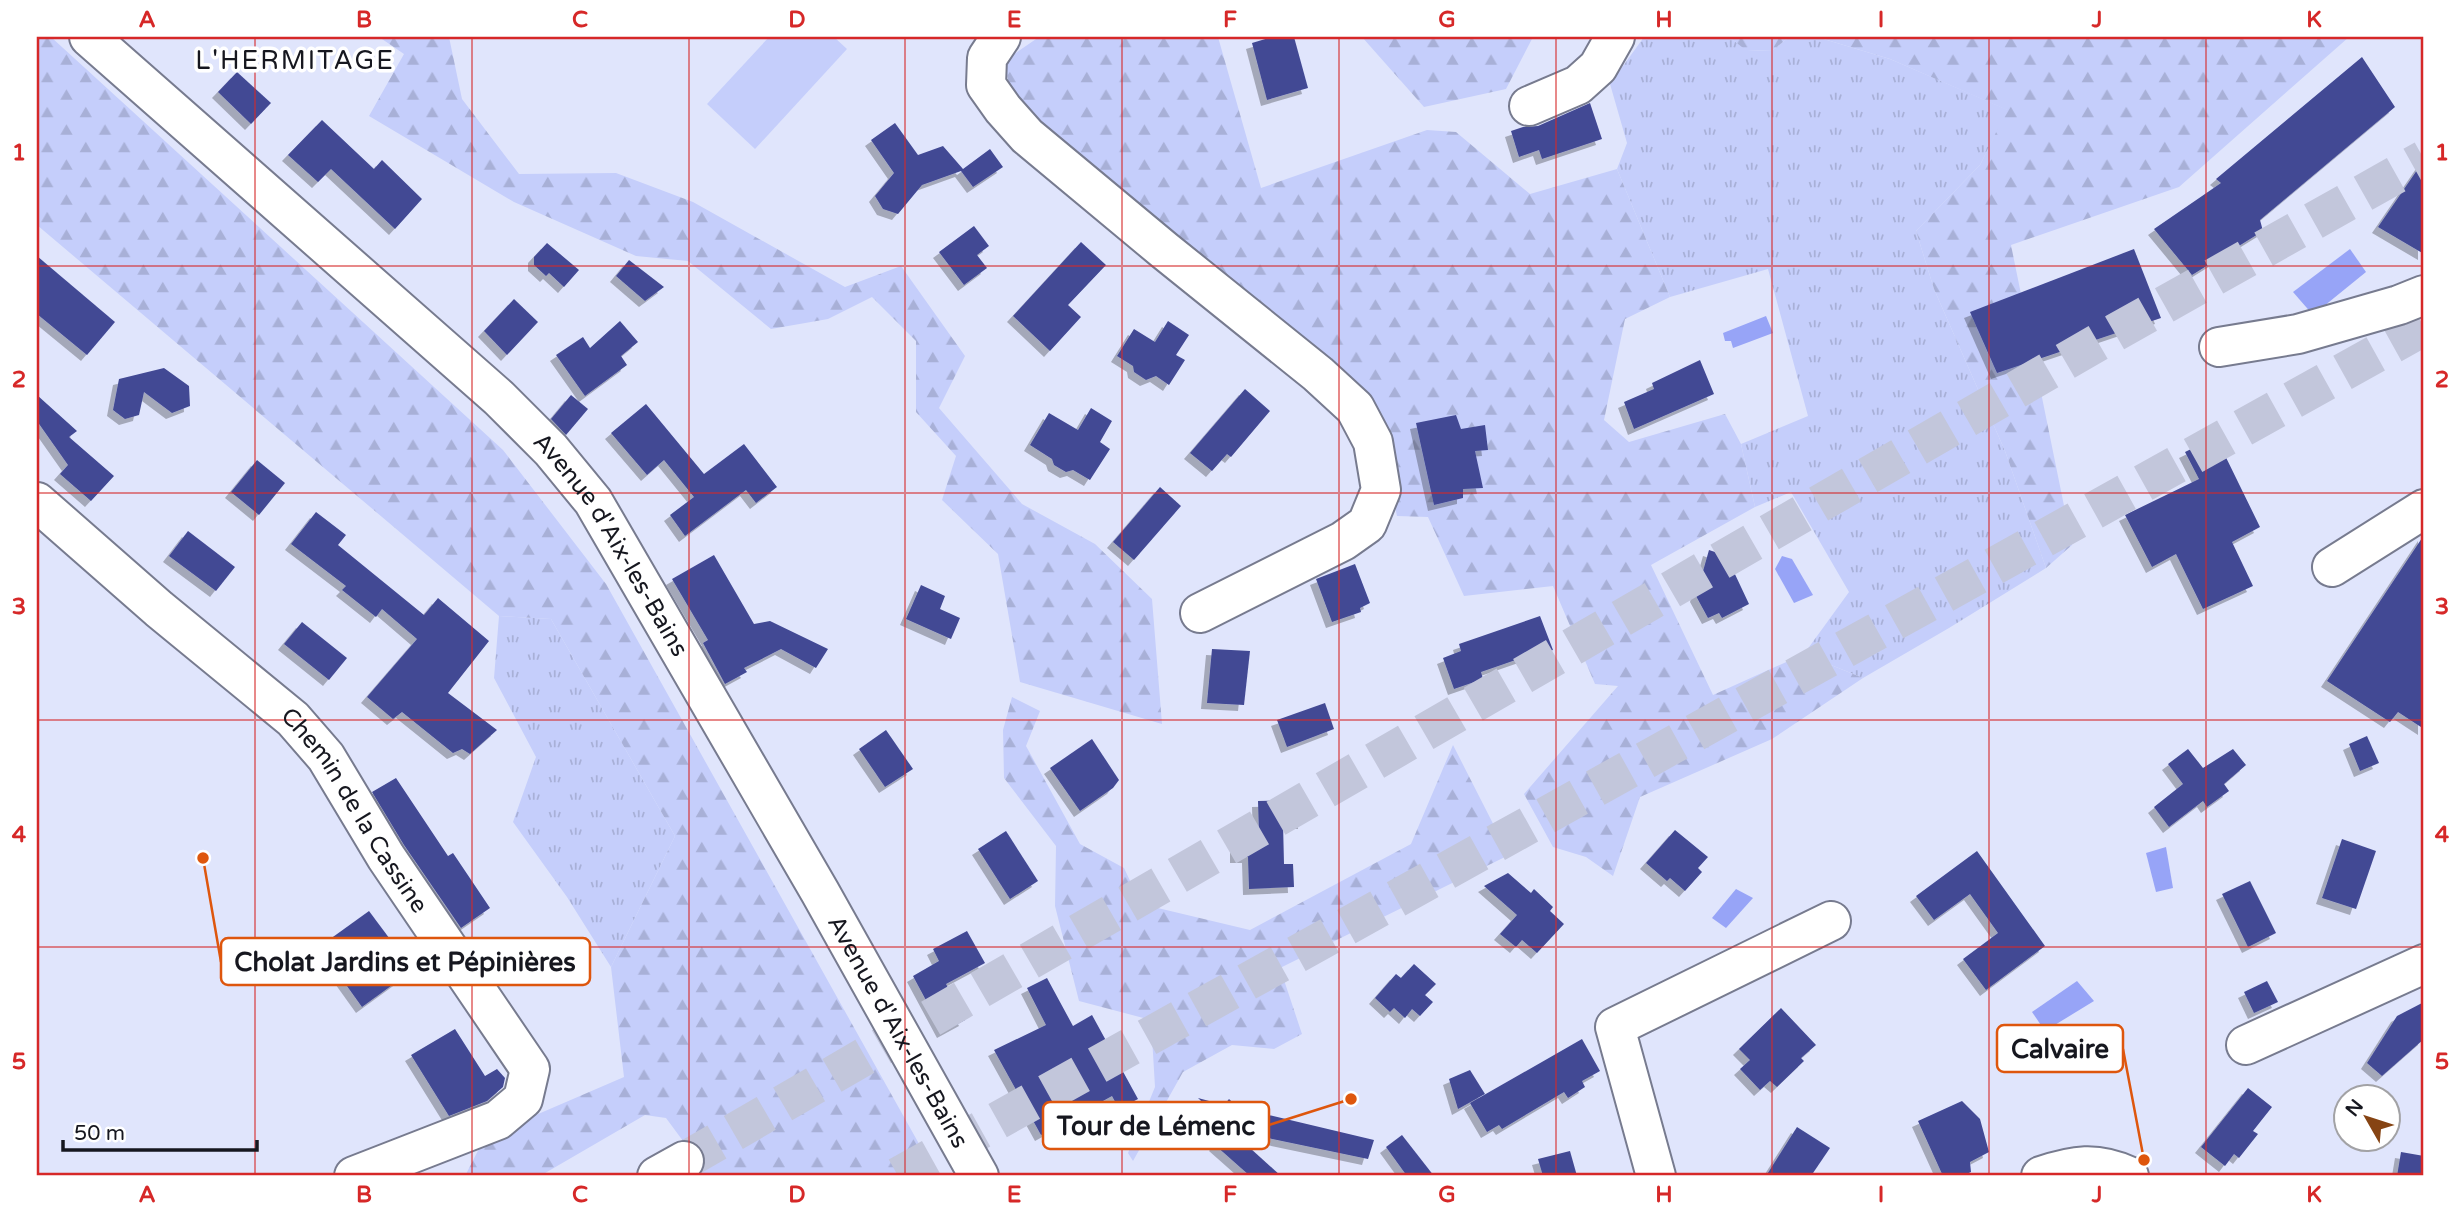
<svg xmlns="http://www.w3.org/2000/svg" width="2461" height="1213" viewBox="0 0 2461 1213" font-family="'Varela Round',sans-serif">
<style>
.grass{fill:url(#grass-tufts)}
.forest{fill:url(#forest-firs)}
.pitch{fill:#c5cefb}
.water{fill:#97a4f7}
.building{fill:#424994;filter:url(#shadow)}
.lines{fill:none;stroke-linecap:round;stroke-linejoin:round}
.highway-tunnel{stroke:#c2c6db;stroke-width:38;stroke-dasharray:38 19;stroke-linecap:butt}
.minor-casing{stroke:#777b8f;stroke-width:42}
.major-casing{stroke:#777b8f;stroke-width:42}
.highway-casing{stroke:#777b8f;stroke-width:42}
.minor{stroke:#fff;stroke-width:38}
.major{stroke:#fff;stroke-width:38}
.highway{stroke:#fff;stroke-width:38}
.grid{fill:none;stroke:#d62828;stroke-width:2;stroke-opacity:0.55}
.labels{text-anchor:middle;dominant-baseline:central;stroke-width:7;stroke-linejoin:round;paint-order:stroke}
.street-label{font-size:24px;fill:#16171f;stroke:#fff}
.neighbourhood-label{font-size:26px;letter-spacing:2px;fill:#16171f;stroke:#fff}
.leader{fill:none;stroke:#de560d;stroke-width:2.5}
.callout-dot{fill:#de560d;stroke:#fff;stroke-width:2.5}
.callout{fill:#fff;stroke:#de560d;stroke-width:2.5}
.callout-label{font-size:26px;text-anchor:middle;font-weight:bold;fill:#16171f}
.neatline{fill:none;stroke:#d62828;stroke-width:2.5}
.grid-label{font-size:23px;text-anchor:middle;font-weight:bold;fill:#d62828}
</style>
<defs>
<pattern id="grass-tufts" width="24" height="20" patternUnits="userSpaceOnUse" patternTransform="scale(1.75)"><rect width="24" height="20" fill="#c5cefb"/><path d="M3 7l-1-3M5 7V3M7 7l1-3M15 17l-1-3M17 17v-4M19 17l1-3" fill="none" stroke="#a8b0d7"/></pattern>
<pattern id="forest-firs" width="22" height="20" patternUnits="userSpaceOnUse" patternTransform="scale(1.75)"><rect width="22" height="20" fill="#c5cefb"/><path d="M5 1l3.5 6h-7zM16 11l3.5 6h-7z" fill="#a8b0d7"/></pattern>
<filter id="shadow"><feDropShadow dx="-6" dy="6" stdDeviation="0" flood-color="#0004"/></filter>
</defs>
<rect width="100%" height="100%" fill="#e0e5fc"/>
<g class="grass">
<polygon points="1644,37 1729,37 1748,51 1773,50 1789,37 1817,37 1890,59 2008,110 1980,165 1916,231 1934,289 2005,451 2046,568 1949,628 1863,678 1804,654 1849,592 1791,492 1755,507 1741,444 1808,416 1768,269 1670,297 1617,169 1627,143 1610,84"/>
<polygon points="499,616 551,619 675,836 611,967 567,897 513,822 536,757 494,678"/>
</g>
<g class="forest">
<polygon points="37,37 51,37 503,450 606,584 937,1176 690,1176 703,1168 666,1118 645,1115 540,1176 465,1176 485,1137 624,1077 611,967 675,836 551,619 499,616 37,225"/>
<polygon points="379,37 449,37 462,99 519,174 616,173 693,202 845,287 901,266 965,356 939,408 1022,504 1095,544 1152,599 1162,724 1020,682 998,554 942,500 956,456 916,412 916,341 872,297 828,319 771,329 688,261 636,256 514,202 369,116 404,54"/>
<polygon points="1039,37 1218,37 1261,188 1427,130 1456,132 1530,194 1617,169 1670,297 1625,319 1604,420 1629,442 1725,414 1741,444 1755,507 1651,565 1713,695 1804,654 1863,678 1772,739 1640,797 1613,876 1586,857 1553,847 1524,794 1618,686 1595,684 1553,586 1464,596 1428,517 1397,516 1371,397 1297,339 1013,103 1004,61"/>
<polygon points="1362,37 1533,37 1506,89 1424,107"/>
<polygon points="1729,37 1789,37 1773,50 1747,51"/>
<polygon points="1817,37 2349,37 2179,187 2011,245 2072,545 2046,568 2005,451 1934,289 1916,231 1980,165 2007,110 1890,59"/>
<polygon points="1012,697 1040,711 1026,746 1080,844 1124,868 1141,904 1250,930 1411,844 1453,745 1509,855 1280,968 1302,1034 1274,1049 1232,1045 1183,1072 1133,1161 1128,1153 1155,1087 1151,1020 1079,1001 1055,906 1056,846 1004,778 1003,730"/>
</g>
<polygon class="pitch" points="769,37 834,37 847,49 755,149 707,104"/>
<g class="water">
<polygon points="2350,249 2366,272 2313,315 2293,292"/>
<polygon points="1766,316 1773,333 1733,348 1731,341 1725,341 1723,333"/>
<polygon points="1782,556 1792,559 1813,595 1794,603 1775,569"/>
<polygon points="2166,847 2173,888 2156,892 2146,853"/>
<polygon points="1736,889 1753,898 1726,928 1712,918"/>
<polygon points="2077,981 2094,1001 2045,1031 2032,1012"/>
</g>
<g class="building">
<polygon points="1272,37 1294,37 1308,88 1267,100 1252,43"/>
<polygon points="2362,57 2395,107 2260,220 2263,231 2192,275 2154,229 2221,183 2216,179"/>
<polygon points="237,72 271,103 251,124 218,92"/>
<polygon points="1590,103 1602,139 1542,159 1539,150 1519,157 1511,131 1523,127 1538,126"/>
<polygon points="322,120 374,169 382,160 422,199 395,229 331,169 318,182 288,155"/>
<polygon points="895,123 918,155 943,146 963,169 990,149 1003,167 973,187 961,171 922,185 898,214 883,209 875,196 894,173 871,140"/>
<polygon points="2424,160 2424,254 2378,227"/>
<polygon points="974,226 989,246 977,255 987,268 964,285 939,252"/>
<polygon points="1081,242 1106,265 1068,305 1081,317 1050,351 1013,316"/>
<polygon points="547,243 579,270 564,287 549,273 546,276 534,265 534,257"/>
<polygon points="2134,249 2161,318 1997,373 1970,312"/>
<polygon points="37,256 115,322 87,355 37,314"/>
<polygon points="629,260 664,287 645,301 616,276"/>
<polygon points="514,299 538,322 507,355 484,331"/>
<polygon points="620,321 638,342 621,356 627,365 585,396 556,355 583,337 590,348"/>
<polygon points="1168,321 1189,335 1176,355 1185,360 1169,385 1156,376 1146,380 1134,372 1133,366 1117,356 1134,329 1155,342"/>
<polygon points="1700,360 1714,394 1634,429 1624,402 1654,389 1652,383"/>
<polygon points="164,368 189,386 190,406 172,413 144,392 139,415 125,419 113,410 119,379"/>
<polygon points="1245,389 1270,411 1231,457 1227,454 1212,471 1190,453"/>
<polygon points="37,395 77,431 69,437 114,476 91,501 60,474 68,465 37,421"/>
<polygon points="571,395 588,409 566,435 551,419"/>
<polygon points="646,404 704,474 744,444 777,487 756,503 746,490 685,536 670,515 694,497 664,460 647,475 611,433"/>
<polygon points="1091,408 1112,421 1100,442 1110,449 1090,480 1073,470 1066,472 1054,465 1052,459 1030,445 1049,413 1078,430"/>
<polygon points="1456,415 1461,429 1485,425 1488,450 1475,451 1483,488 1463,489 1463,498 1434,505 1416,423"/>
<polygon points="2216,437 2260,527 2232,542 2253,586 2203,609 2176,554 2152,567 2125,515 2199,479 2185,452"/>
<polygon points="257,460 285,483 259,515 231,492"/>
<polygon points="1160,487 1181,506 1134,560 1113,542"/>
<polygon points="316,512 346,535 338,545 424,615 438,598 489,641 448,693 497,730 470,754 462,749 453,753 402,712 393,719 367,697 417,639 382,609 376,617 342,590 346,586 291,544"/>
<polygon points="188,531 235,567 216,591 169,556"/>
<polygon points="2424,535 2424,729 2398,712 2390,722 2327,681"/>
<polygon points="1709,550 1736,559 1733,570 1749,604 1722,618 1719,613 1708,618 1696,596"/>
<polygon points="714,555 754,624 770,621 828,649 816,668 781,649 744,668 747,672 725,684 703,643 708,640 672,579"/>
<polygon points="1355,564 1370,603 1360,608 1361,612 1332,622 1316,579"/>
<polygon points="921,585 945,596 940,609 960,618 951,639 906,619"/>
<polygon points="1540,616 1553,650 1531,657 1530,655 1481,672 1483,679 1454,689 1443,658 1461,651 1459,644"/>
<polygon points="302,622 347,658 329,680 284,644"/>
<polygon points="1212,649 1250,651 1244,705 1207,703"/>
<polygon points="1325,703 1334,729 1287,747 1277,720"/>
<polygon points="886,730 913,769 885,787 859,749"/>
<polygon points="2367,736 2379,763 2360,771 2349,744"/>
<polygon points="1092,739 1119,780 1113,788 1080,811 1050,768"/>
<polygon points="2188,749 2203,768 2233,749 2246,765 2224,784 2229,791 2207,807 2203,801 2169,827 2154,807 2183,784 2168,764"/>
<polygon points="396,778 448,856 453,853 490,908 461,928 404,845 372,792"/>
<polygon points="1303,800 1304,823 1283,823 1284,864 1293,864 1294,887 1249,889 1248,857 1236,857 1236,833 1259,833 1258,801"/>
<polygon points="1675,830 1708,857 1698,868 1702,872 1685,891 1670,878 1667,881 1646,863"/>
<polygon points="1006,831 1038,881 1010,899 978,849"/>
<polygon points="2342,839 2376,851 2356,909 2322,898"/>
<polygon points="1977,851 2045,946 1986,990 1963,959 1998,933 1970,894 1934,920 1916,896"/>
<polygon points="1508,873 1531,893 1534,889 1553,907 1550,911 1564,924 1537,953 1522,940 1516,947 1500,934 1517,915 1484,886"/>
<polygon points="2250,881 2276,933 2248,947 2222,894"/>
<polygon points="369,911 413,970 362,1007 319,947"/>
<polygon points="967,931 985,963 946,984 965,1020 943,1032 913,976 939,961 933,949"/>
<polygon points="1414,964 1436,984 1425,995 1433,1002 1420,1016 1412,1009 1405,1018 1394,1008 1390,1012 1375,998 1396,974 1401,978"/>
<polygon points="1047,978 1073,1026 1092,1015 1138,1099 1119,1109 1112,1096 1041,1135 994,1050 1046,1025 1027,988"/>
<polygon points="2267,981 2278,1002 2254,1013 2244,992"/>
<polygon points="2424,1002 2424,1039 2382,1076 2367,1063 2397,1016"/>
<polygon points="1781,1008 1816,1045 1801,1058 1804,1061 1777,1087 1770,1081 1760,1090 1740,1069 1750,1060 1739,1049"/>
<polygon points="455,1029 485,1076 497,1069 505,1078 503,1087 487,1101 449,1116 411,1055"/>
<polygon points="1582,1039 1600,1071 1582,1081 1585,1087 1568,1098 1564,1092 1502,1129 1499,1125 1487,1132 1470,1103"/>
<polygon points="1470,1070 1485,1094 1458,1109 1449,1079"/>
<polygon points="2248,1088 2272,1107 2253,1131 2258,1134 2239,1158 2234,1154 2225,1166 2201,1147"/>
<polygon points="1198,1098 1224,1105 1229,1099 1254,1123 1260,1113 1374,1140 1368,1159 1239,1132 1239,1137"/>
<polygon points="1962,1101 1980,1119 1989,1152 1970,1162 1971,1172 1962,1176 1943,1176 1918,1121"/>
<polygon points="1797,1127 1830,1148 1811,1176 1766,1176"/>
<polygon points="1229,1129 1281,1176 1250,1176 1215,1145"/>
<polygon points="1402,1135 1434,1176 1407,1176 1386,1147"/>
<polygon points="1570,1151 1577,1176 1543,1176 1538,1159"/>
<polygon points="2401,1152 2424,1156 2424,1176 2397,1176"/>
</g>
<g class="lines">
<g class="highway-tunnel">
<polyline points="684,1161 2116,332 2424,159"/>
<polyline points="898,1176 2424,327"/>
</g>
<g class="minor-casing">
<g id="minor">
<polyline points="1001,37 987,58 986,85 1003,109 1027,136 1164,250 1318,374 1355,408 1373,442 1381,490 1367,524 1343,541 1200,613"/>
<polyline points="1529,106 1578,85 1598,67 1615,37"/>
<polyline points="2219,347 2298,334 2399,305 2424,295"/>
<path id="s1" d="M37,502L159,609L293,719L326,757L386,857L530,1069L523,1099L498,1120L354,1176"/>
<polyline points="2332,567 2424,509"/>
<polyline points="2246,1045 2424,964"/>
<polyline points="1656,1176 1615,1027 1831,921"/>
<path d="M2041,1176C2074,1165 2096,1161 2129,1176"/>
</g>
</g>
<g class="major-casing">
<g id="major">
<path id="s2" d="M89,37L499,398L551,450L593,501L820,892L979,1176"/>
</g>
</g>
<g class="highway-casing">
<polyline id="highway" points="657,1176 684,1161"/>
</g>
<use href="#minor" class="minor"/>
<use href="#major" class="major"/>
<use href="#highway" class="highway"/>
</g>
<path class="grid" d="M255,37V1176M472,37V1176M689,37V1176M905,37V1176M1122,37V1176M1339,37V1176M1556,37V1176M1772,37V1176M1989,37V1176M2206,37V1176M37,266H2424M37,493H2424M37,720H2424M37,947H2424"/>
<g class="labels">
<g class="street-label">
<text stroke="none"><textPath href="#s2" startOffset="732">Avenue d'Aix-les-Bains</textPath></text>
<text stroke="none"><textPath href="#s1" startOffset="446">Chemin de la Cassine</textPath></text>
<text stroke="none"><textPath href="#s2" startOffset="1298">Avenue d'Aix-les-Bains</textPath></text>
</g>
<g class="neighbourhood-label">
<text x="295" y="60">L'HERMITAGE</text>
</g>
</g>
<path class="leader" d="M203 858L221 962M2144 1160L2123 1049M1351 1099L1269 1125"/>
<g class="callout-dot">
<circle cx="203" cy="858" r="7"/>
<circle cx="2144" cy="1160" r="7"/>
<circle cx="1351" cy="1099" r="7"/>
</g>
<g class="callout">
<rect x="221" y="938" width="369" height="47" rx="7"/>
<rect x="1997" y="1025" width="126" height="47" rx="7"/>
<rect x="1043" y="1102" width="226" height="47" rx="7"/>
</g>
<g class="callout-label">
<text x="405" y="971">Cholat Jardins et Pépinières</text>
<text x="2060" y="1058">Calvaire</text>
<text x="1156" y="1135">Tour de Lémenc</text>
</g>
<rect width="2461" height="1213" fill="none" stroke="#ffffff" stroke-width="77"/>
<g transform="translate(2367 1118) rotate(309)"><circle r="33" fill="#ffffff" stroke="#a2a2a5" stroke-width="2"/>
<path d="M0-5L12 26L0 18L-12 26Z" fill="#864413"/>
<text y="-10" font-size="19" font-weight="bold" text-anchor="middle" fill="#16171f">N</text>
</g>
<path d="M63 1140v10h194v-10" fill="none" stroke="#16171f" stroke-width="3.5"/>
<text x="74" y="1140" font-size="21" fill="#16171f" stroke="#ffffff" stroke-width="5" paint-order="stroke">50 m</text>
<rect x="38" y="38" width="2384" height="1136" class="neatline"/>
<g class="grid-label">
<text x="147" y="27">A</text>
<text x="364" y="27">B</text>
<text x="580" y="27">C</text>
<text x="797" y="27">D</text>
<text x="1014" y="27">E</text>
<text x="1230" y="27">F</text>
<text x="1447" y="27">G</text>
<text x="1664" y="27">H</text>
<text x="1881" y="27">I</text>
<text x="2097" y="27">J</text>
<text x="2314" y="27">K</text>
<text x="19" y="160">1</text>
<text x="2442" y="160">1</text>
<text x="19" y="387">2</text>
<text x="2442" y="387">2</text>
<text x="19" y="614">3</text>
<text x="2442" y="614">3</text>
<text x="19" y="842">4</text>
<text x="2442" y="842">4</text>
<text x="19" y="1069">5</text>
<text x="2442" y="1069">5</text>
<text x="147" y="1202">A</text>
<text x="364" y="1202">B</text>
<text x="580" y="1202">C</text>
<text x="797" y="1202">D</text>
<text x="1014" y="1202">E</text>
<text x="1230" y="1202">F</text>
<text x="1447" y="1202">G</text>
<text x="1664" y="1202">H</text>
<text x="1881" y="1202">I</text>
<text x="2097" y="1202">J</text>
<text x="2314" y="1202">K</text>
</g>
</svg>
